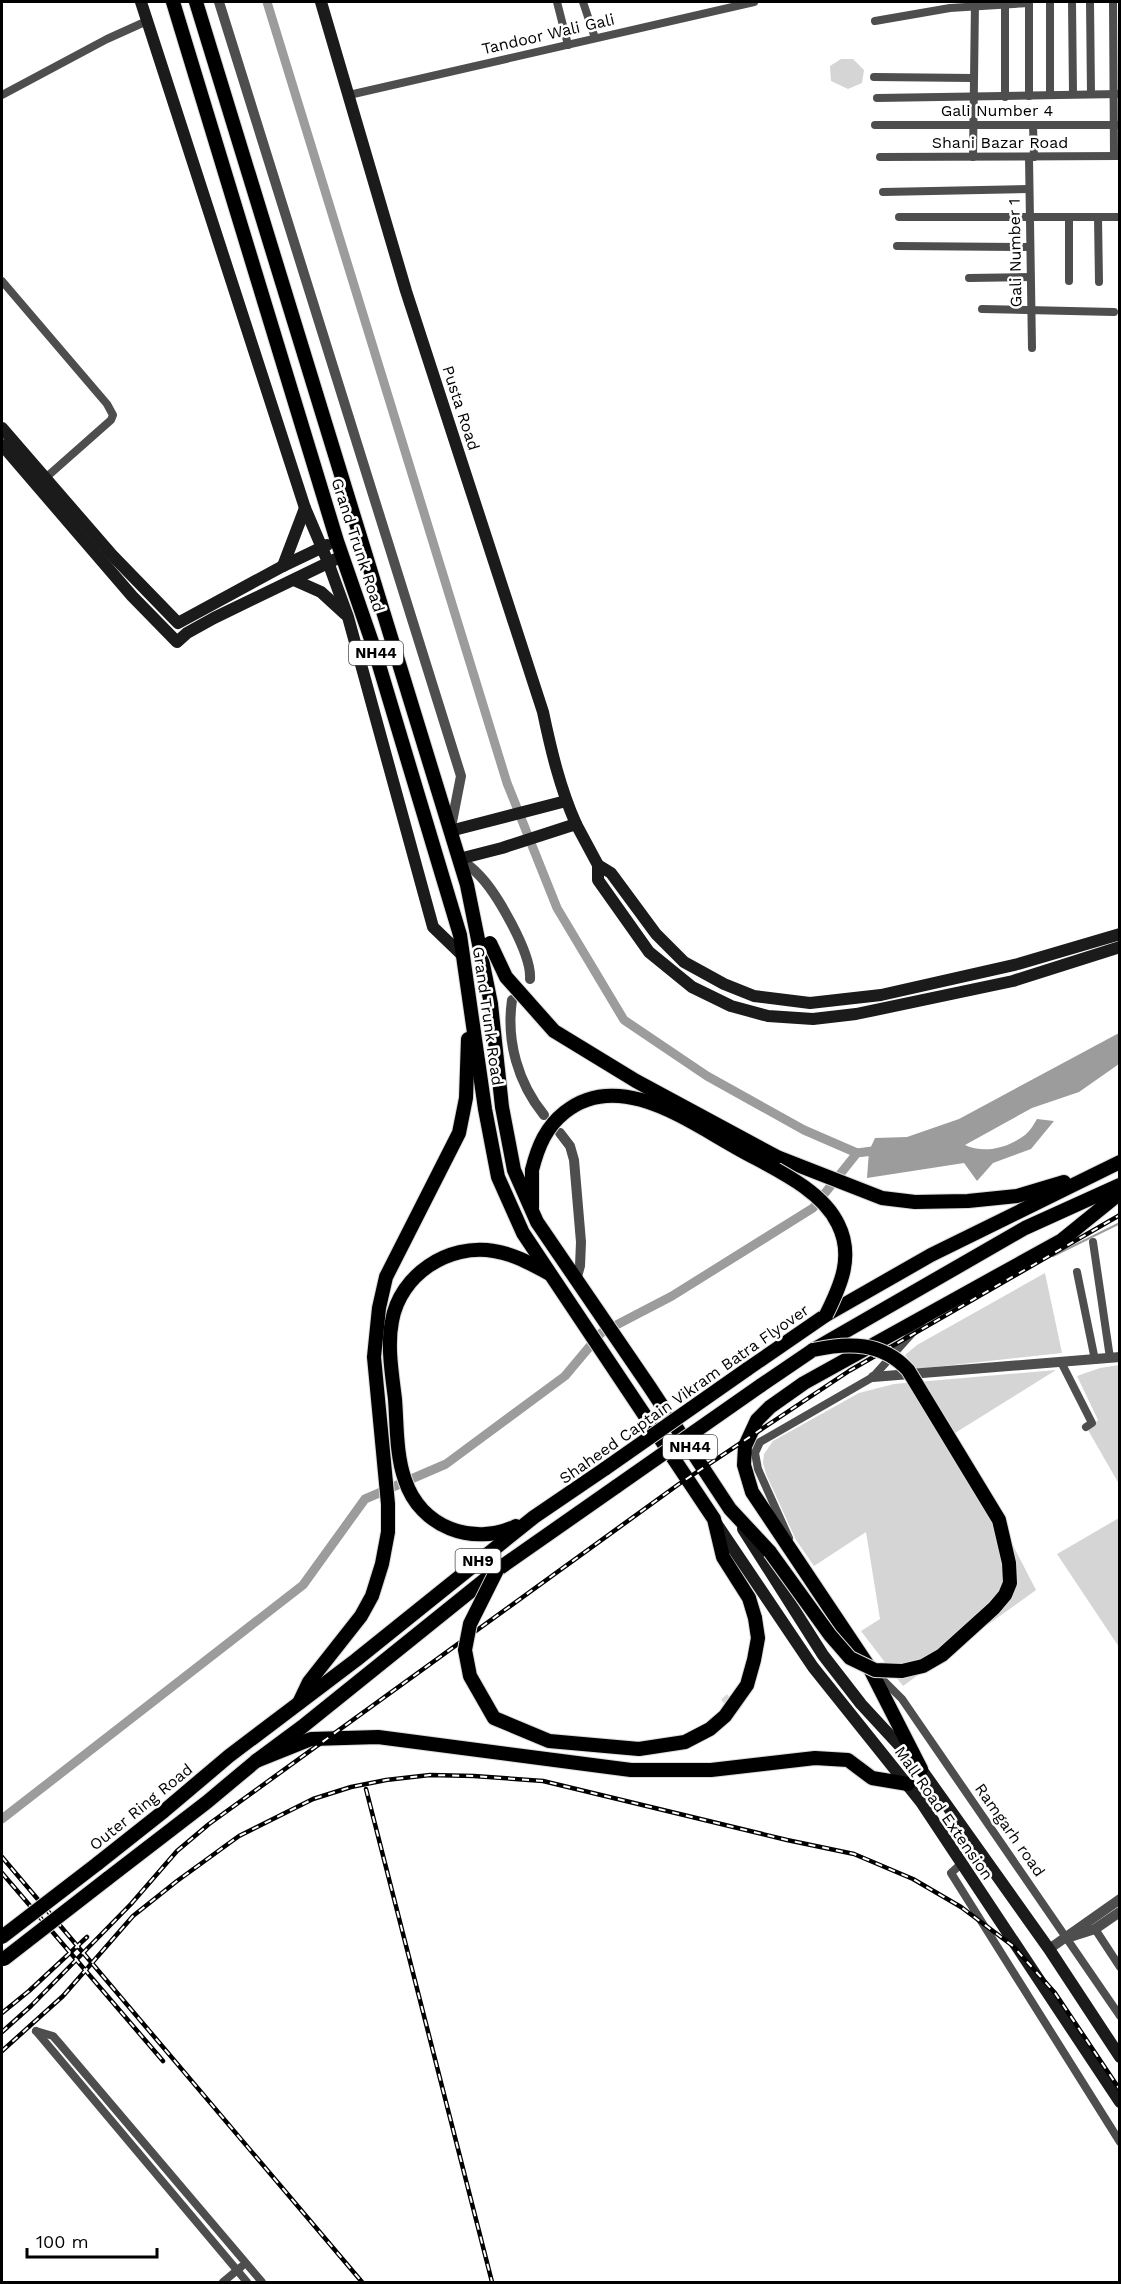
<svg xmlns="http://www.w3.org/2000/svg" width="1121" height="2284" viewBox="0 0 1121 2284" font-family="'Work Sans',sans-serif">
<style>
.green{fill:#d5d5d5}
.water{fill:#9c9c9c}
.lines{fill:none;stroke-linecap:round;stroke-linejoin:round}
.stream{stroke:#9c9c9c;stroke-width:2}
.canal{stroke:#9c9c9c;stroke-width:9}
.minor-tunnel{stroke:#d9d9d9;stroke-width:8;stroke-dasharray:8 4;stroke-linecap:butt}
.trunk-casing{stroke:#dbdbdb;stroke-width:16}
.minor{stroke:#4e4e4e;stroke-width:8}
.tertiary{stroke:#4e4e4e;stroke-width:10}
.secondary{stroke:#1b1b1b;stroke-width:12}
.trunk{stroke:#000;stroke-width:14}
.rail-casing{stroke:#000;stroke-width:4.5}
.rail{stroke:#fff;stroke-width:2;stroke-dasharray:7;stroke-linecap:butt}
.trunk-bridge-casing{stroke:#dbdbdb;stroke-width:16;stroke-linecap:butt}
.trunk-bridge{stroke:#000;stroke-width:14}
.labels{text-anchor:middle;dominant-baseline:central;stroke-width:5;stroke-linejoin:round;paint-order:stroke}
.shield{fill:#fff;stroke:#4c4c4c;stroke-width:1.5}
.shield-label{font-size:15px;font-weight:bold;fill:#000}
.street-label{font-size:16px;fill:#000;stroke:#fff}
</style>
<rect width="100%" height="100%" fill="#fff"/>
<g class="green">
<polygon points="841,59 853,59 864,70 862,83 848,89 831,81 830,66"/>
<polygon points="1045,1273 1062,1353 917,1369 905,1355 917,1345"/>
<polygon points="1119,1365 1119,1484 1088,1430 1098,1420 1077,1376 1100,1368"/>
<polygon points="1056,1370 955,1433 1036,1590 903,1686 861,1631 880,1619 866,1532 814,1566 796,1540 766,1474 763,1463 764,1454 773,1441 859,1393 894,1384"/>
<polygon points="1119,1518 1119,1647 1057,1554"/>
</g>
<path class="water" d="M1119,1033V1064L1079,1092L1032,1108L965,1145C984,1154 1008,1148 1025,1135C1030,1131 1034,1124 1037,1119L1054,1121L1031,1149L993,1163L977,1181L964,1163L867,1178L869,1151L875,1138L907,1137L959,1119Z"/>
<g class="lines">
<polyline class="stream" points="1053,1256 1120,1223"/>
<g class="canal">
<polyline points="267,2 507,783 557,908 624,1020 707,1076 804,1130 857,1153"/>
<polyline points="2,1819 303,1585 365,1499 446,1464 565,1376 601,1333 672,1296 813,1208 857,1153 880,1150"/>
</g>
<polyline class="minor-tunnel" points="724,1697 739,1714"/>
<g class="trunk-casing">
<g id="trunk">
<polyline points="173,2 337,541 373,645 460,935 485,1109 498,1177 523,1233 714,1519 723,1557 749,1598 755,1618"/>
<polyline points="196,2 467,885 491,1004 502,1107 514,1170 537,1222 649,1386 730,1509 770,1552"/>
<polyline points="777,1157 882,1198 915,1202 968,1201 1017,1196 1064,1182"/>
<polyline points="532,1207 532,1170"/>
<polyline points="746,1370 826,1315 931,1255 1120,1162"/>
<polyline points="760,1386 813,1350 1025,1228 1120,1185"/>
<path d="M516,1526C473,1547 420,1527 405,1480C396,1455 397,1425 395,1399C392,1374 387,1346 392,1321C400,1275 448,1243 494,1251C514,1254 531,1264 548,1273"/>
<polyline points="299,1703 309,1682 361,1616 372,1596 382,1564 388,1532 388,1504 374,1357 379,1308 386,1277 459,1133 466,1098 468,1039"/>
<polyline points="256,1761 311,1739 378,1737 631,1770 711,1770 815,1758 848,1760 872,1778 908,1784"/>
<polyline points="921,1769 869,1667 752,1492 744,1465 745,1446 757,1420 770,1407 804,1383 1062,1240 1120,1193"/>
<polyline points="97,1864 164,1811 229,1756 356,1660 534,1517 606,1468"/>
<polyline points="107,1879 207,1802 256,1761 302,1727 497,1570 617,1486"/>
</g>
</g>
<g class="minor">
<polyline points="557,2 568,45"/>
<polyline points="583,2 595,38"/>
<polyline points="1029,2 1029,96"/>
<polyline points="1050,2 1050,95"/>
<polyline points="1072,2 1073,94"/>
<polyline points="1090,2 1091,94"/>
<polyline points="1113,2 1114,156"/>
<polyline points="875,21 950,8 1029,3"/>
<polyline points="874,77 973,78"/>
<polyline points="2,95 107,39 147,21"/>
<polyline points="349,95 754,2"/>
<polyline points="1005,97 1005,4"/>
<polyline points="877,98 1120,94"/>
<polyline points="875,125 1120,125"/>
<polyline points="1033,125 1034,157"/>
<polyline points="880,157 1120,156"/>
<polyline points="973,157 975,2"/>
<polyline points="1029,157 1032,348"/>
<polyline points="883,192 1029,189"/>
<polyline points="899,217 1120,217"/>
<polyline points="1069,217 1069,281"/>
<polyline points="1098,217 1099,282"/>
<polyline points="897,246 1030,247"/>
<polyline points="969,278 1030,277"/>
<polyline points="2,281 107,404 113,415 111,420 42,481"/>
<polyline points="982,309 1114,312"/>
<polyline points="1093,1242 1110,1358"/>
<polyline points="1077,1272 1095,1360"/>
<polyline points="1061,1362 1092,1423 1086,1427"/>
<polyline points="789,1538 758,1469 755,1453 760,1442 873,1377 922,1322"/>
<polyline points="876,1673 902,1699 1120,2016"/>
<polyline points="961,1864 951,1873 1120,2142"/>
<polyline points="1095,1929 1120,1967"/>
<polyline points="36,2031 53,2036 60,2044 262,2282"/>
<polyline points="36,2031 247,2282"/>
<polyline points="223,2282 241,2267"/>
</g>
<g class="tertiary">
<polyline points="219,2 461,776 451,827"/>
<path d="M459,859C465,863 472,867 477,873C496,891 532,954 530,979"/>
<path d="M512,1000C506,1041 518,1083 544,1115"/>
<polyline points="560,1133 570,1146 574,1160 581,1242 580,1266 576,1280"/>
<polyline points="873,1377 1120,1357"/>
<polyline points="1073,1936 1095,1929 1120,1912"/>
<polyline points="1049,1949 1120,1899"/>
</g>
<g class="secondary">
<polyline points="141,2 305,508 328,562 348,617 433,927 462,955"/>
<path d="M321,2L406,291L543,712C551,750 560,788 576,824"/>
<polyline points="2,428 112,555 178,623 283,566 327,545"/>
<polyline points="2,445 132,596 177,642 187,633 214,618 336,559"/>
<polyline points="283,566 305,508"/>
<polyline points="294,580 321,592 345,614"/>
<polyline points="450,831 566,801"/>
<polyline points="459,859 502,848 576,824 598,865 598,880 649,952 692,987 731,1006 768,1016 813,1019 856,1014 1013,981 1120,947"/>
<polyline points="598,865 611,873 656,934 684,962 724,984 754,996 810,1003 881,995 1018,964 1120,934"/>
<polyline points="716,1523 813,1667 921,1802 1120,2102"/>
<polyline points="743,1529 823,1655 861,1704 921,1769 1049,1949 1120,2057"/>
</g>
<use href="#trunk" class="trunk"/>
<g class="rail-casing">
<g id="rail">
<polyline points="366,1789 492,2282"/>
<polyline points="2,1857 362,2282"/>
<polyline points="2,1873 163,2061"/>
<polyline points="2,2013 29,1991 87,1937"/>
<polyline points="2,2032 31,2006 131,1904 177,1851 209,1824 679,1484 849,1371 1120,1215"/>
<polyline points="2,2051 63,1996 133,1916 177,1881 239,1836 313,1799 351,1787 386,1780 430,1775 474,1776 543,1781 787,1840 854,1854 913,1879 961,1907 1013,1946 1055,1993 1120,2090"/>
</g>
</g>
<use href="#rail" class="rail"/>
<g class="trunk-bridge-casing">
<g id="trunk-bridge">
<polyline points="490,943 506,977 554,1031 636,1081 777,1157"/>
<path d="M532,1170C538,1146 546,1127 565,1112C619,1069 688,1121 737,1148C770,1167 821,1188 838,1224C854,1256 841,1285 826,1315"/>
<polyline points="606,1468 746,1370"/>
<polyline points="617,1486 760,1386"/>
<path d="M770,1552L830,1635L850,1658L875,1670L902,1671L923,1666L942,1655L994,1608L1005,1595L1010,1583L1009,1563L999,1520L908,1370C882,1342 849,1342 813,1350"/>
<polyline points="497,1570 470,1624 465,1650 470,1676 494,1718 549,1741 639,1749 685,1742 710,1729 725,1716 747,1685 754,1660 758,1638 755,1618"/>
<polyline points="2,1937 97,1864"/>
<polyline points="4,1959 107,1879"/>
</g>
</g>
<use href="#trunk-bridge" class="trunk-bridge"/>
</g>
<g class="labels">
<g class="shield">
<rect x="349" y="641" width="54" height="24" rx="4.5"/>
<rect x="663" y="1435" width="54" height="24" rx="4.5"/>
<rect x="455.5" y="1549" width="45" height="24" rx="4.5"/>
</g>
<g class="shield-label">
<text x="376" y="653">NH44</text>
<text x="690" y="1447">NH44</text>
<text x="478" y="1561">NH9</text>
</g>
<g class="street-label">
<text transform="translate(548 34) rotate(-13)">Tandoor Wali Gali</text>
<text x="997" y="110">Gali Number 4</text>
<text x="1000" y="142">Shani Bazar Road</text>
<text transform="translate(1015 253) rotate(-91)">Gali Number 1</text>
<text transform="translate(461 408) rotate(72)">Pusta Road</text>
<text transform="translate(358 545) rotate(72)">Grand Trunk Road</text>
<text transform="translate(488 1016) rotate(82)">Grand Trunk Road</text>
<text transform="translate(684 1394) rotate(-35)">Shaheed Captain Vikram Batra Flyover</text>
<text transform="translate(141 1807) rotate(-39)">Outer Ring Road</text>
<text transform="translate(944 1813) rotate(55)">Mall Road Extension</text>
<text transform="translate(1010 1830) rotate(55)">Ramgarh road</text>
</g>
</g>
<rect width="1121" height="2284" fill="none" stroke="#000000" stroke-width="6"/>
<path d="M27 2248v9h130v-9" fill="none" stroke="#000000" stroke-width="3"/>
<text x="36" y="2248" font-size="18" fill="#000000" stroke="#ffffff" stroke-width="4.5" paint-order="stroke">100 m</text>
</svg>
